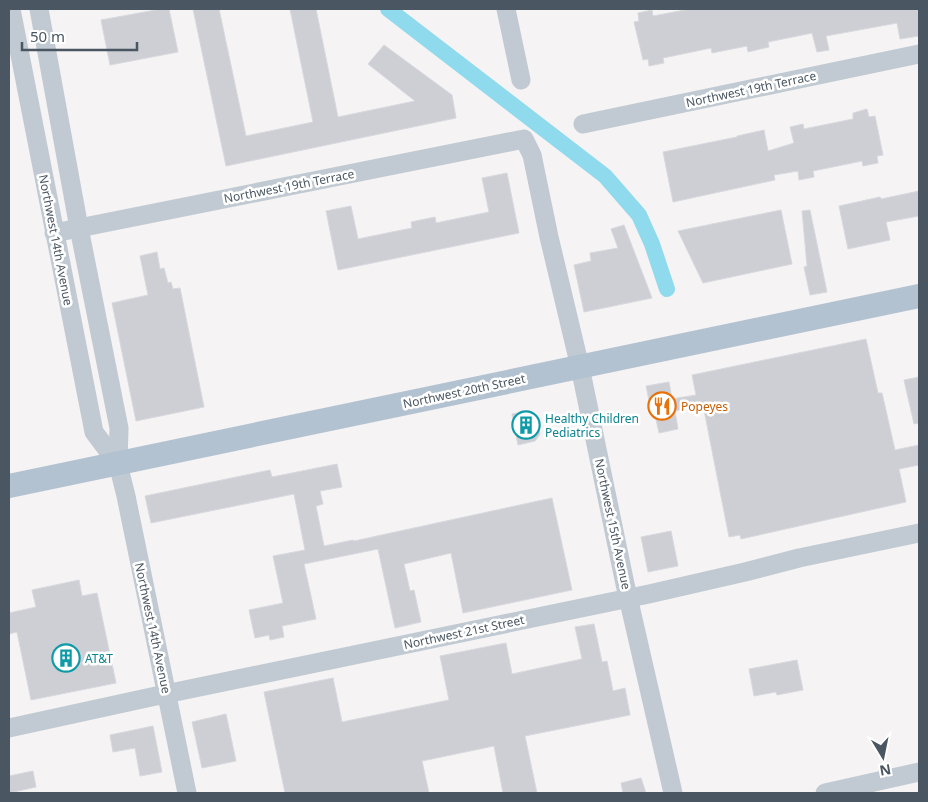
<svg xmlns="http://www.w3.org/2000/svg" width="928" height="802" viewBox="0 0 928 802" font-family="'Noto Sans',sans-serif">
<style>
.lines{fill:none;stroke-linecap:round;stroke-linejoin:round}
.canal{stroke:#90daee;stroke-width:16}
.building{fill:#cdcfd5;stroke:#d7d9de}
.minor{stroke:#c1cad2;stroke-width:19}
.major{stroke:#b3c2d1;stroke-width:24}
.labels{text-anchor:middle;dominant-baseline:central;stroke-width:5;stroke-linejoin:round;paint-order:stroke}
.street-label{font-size:12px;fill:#4a5661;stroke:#fff}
.food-label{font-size:12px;fill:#c56008;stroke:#fff;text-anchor:start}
.culture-label{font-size:12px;fill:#0d838f;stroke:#fff;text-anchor:start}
</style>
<rect width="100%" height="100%" fill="#f5f3f3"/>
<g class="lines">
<polyline class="canal" points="388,9 605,176 639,215 652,244 667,289"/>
</g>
<g class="building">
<polygon points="161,9 169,9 178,52 110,65 101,20"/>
<polygon points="193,9 219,9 246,136 313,122 290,9 316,9 338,117 415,101 368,64 384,45 452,95 456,118 226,166"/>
<polygon points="690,9 919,9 919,36 900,39 897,23 826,36 829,50 817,52 812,33 768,42 769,47 748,52 747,46 712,53 711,48 663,58 664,63 649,66 648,59 643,60 634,22 639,21 638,13 652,10 653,16"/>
<polygon points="867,109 869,117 875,116 883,155 877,156 878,163 863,166 862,161 813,171 814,177 799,180 798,171 774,175 775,180 673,202 663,152 737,137 737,136 764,130 768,151 794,143 790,127 803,124 804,129 853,119 853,113"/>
<polygon points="507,173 519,233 338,270 326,211 351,206 358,239 412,228 411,222 435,217 436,223 489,212 482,178"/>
<polygon points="919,191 919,216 886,222 890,240 848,249 839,206 880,197 881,199"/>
<polygon points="781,210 792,264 703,283 678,231"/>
<polygon points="810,210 827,292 810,295 804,267 807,266 802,211"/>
<polygon points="624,225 652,298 584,312 574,265 591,261 590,253 618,248 611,229"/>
<polygon points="157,252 160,269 164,268 168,283 171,282 173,289 180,288 204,407 136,421 112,303 148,295 140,256"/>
<polygon points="866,339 878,393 882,393 895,450 919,445 919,465 899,469 906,502 741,539 740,535 729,537 703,405 675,411 678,429 659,433 654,410 651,410 646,386 669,382 672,399 696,395 692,375"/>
<polygon points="919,377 919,423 914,424 904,380"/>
<polygon points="529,411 536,415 540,434 535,441 518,445 512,414"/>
<polygon points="337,464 342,487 320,491 323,504 316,506 324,546 353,540 354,541 552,498 572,590 463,613 451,553 404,564 410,591 414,590 421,622 395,628 378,549 304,564 316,619 282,626 284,637 270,640 269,635 255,638 249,610 283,603 273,556 305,550 294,494 151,523 145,496 270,470 272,477"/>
<polygon points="671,531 678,566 648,572 641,537"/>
<polygon points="79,580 82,596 97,593 116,683 31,700 17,632 9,634 9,613 36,607 32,590"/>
<polygon points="594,624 602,662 607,661 613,691 625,688 630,715 525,736 537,793 503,793 494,746 422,761 429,793 285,793 264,692 333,678 342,722 449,700 440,656 506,643 512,674 582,659 575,627"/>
<polygon points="797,660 803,690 777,695 776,692 754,696 749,669"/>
<polygon points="226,714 236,761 202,768 192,722"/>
<polygon points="153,726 162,772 140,776 135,748 113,752 110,735"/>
<polygon points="33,771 36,787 9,793 9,776"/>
<polygon points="641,778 646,793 623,793 621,783"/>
</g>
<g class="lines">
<g class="minor">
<polyline points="11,9 94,432 118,464"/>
<polyline points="39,9 79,228 119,428 118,464 126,496 187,793"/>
<polyline points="506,9 521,80"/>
<polyline points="583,124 919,54"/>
<polyline points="54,233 524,139 532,155 549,237 580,367 625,584 673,793"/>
<polyline points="9,728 156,696 649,594 745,572 799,558 919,533"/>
<polyline points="825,793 919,772"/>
</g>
<polyline class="major" points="9,486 919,296"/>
</g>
<defs>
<g id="restaurant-ring" transform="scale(1.4375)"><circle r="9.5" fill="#fff" stroke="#e8710a" stroke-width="1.5"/><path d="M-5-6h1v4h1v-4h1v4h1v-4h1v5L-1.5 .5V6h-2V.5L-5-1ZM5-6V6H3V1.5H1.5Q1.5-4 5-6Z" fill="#e8710a"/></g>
<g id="building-ring" transform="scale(1.4375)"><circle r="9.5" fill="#fff" stroke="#0f9aa8" stroke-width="1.5"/><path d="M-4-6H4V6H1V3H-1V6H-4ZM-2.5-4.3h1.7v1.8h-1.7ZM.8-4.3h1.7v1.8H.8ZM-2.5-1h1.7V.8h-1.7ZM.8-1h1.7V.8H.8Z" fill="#0f9aa8"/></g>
</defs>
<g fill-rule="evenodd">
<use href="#restaurant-ring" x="662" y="406"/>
<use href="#building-ring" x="526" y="425"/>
<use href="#building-ring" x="66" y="658"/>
</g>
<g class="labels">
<g class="street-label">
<text transform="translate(751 89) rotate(-12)">Northwest 19th Terrace</text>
<text transform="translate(289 186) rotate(-11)">Northwest 19th Terrace</text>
<text transform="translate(56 240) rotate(79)">Northwest 14th Avenue</text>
<text transform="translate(464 391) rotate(-12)">Northwest 20th Street</text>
<text transform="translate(613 524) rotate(78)">Northwest 15th Avenue</text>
<text transform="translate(153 628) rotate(78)">Northwest 14th Avenue</text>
<text transform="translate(464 632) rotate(-12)">Northwest 21st Street</text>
</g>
<g class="food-label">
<text x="681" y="406">Popeyes</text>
</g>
<g class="culture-label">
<text x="545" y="418">Healthy Children<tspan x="545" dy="14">Pediatrics</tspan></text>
<text x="85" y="658">AT&amp;T</text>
</g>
</g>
<rect width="928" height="802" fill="none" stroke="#4a5661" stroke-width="20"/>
<g transform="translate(883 757) rotate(170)" stroke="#ffffff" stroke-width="4" paint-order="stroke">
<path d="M0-4L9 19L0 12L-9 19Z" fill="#4a5661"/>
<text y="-8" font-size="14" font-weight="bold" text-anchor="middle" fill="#4a5661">N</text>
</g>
<path d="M22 42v8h115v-8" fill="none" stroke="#4a5661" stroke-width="2.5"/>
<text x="30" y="42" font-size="15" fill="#4a5661" stroke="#ffffff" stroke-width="4" paint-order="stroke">50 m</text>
</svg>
